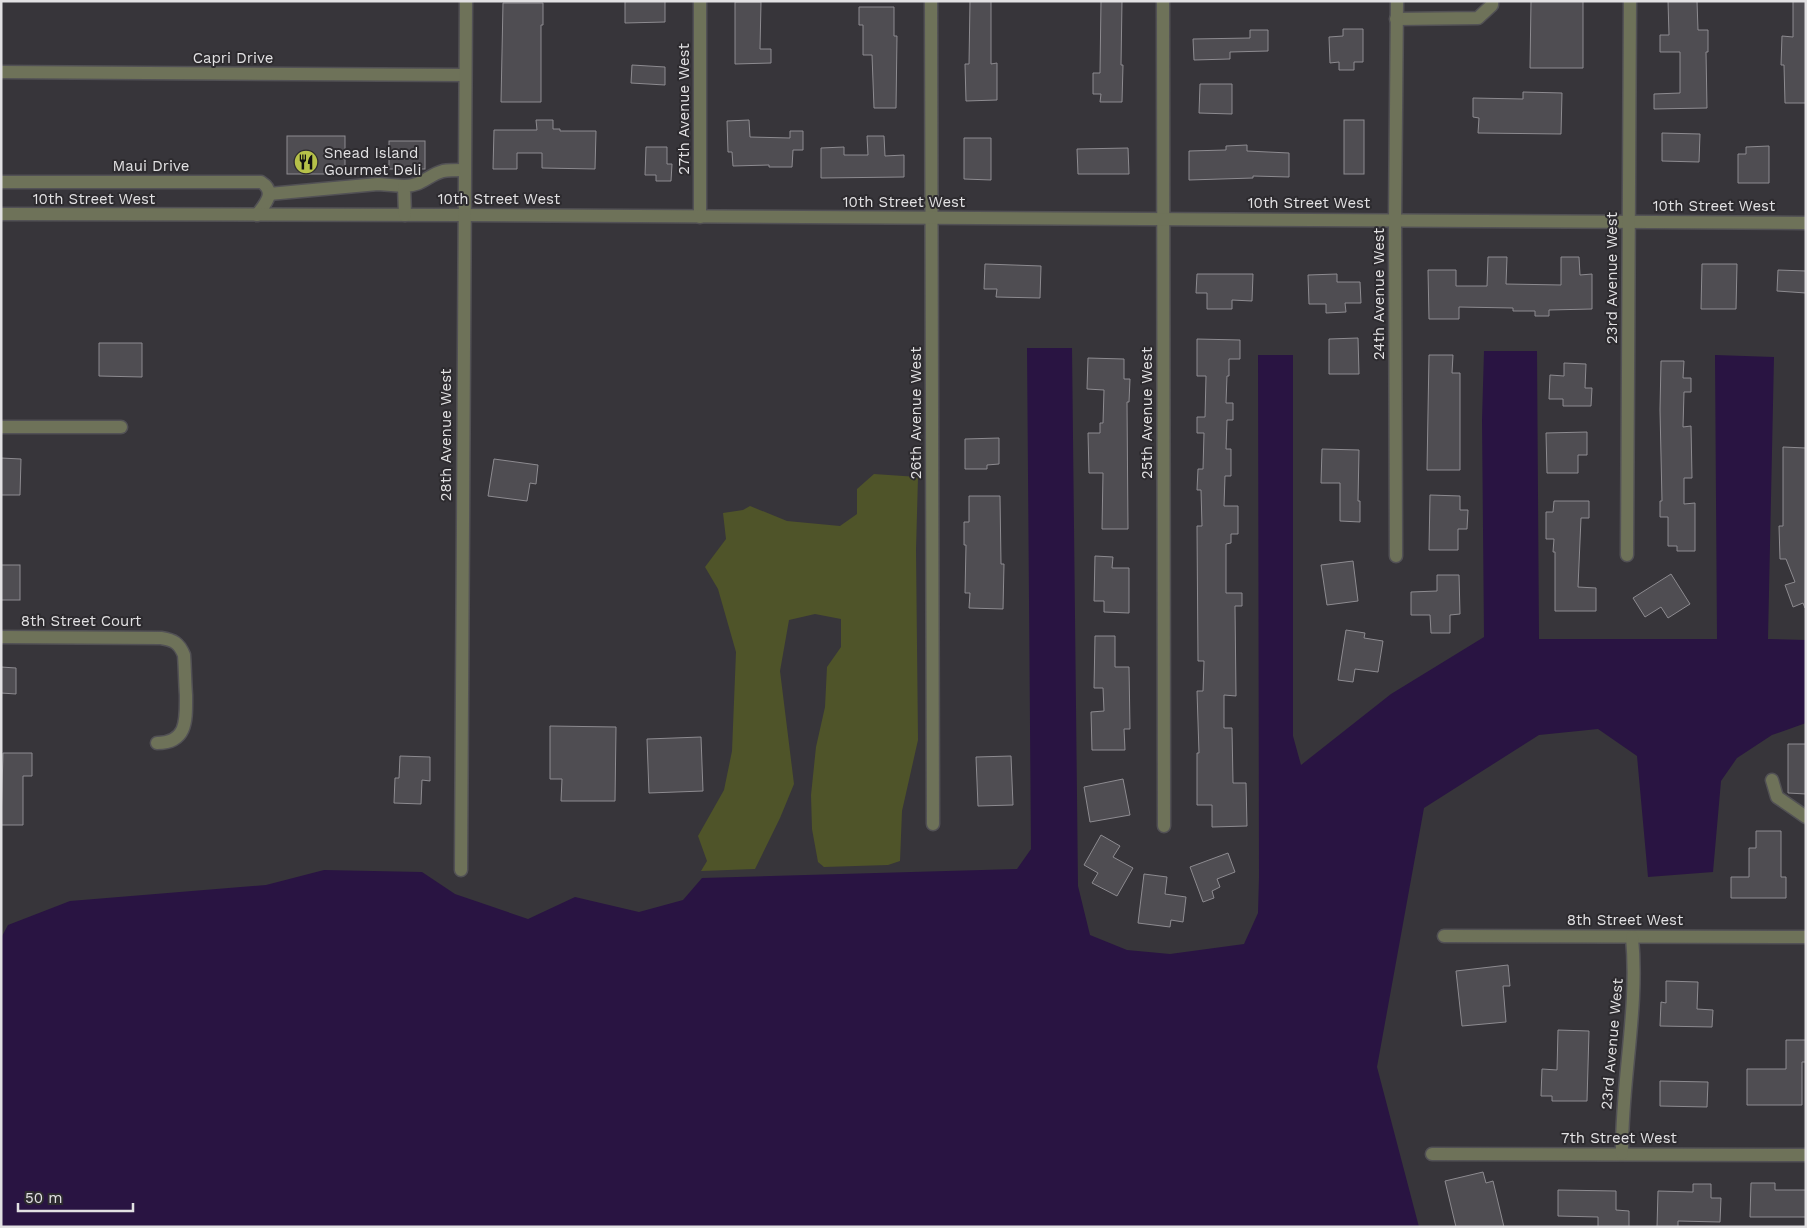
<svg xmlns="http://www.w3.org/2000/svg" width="1807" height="1228" viewBox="0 0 1807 1228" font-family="'Work Sans',sans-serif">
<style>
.green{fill:#4f5429}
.water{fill:#291442}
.building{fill:#4f4d52;stroke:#8d8b90}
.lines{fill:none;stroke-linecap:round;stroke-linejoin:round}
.minor-casing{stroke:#525155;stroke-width:15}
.minor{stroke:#6e7259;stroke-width:12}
.labels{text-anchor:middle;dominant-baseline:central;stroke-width:4;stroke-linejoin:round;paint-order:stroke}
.street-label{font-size:15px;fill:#e2e1e3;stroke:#2d2b2f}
.poi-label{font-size:15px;fill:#e2e1e3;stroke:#2d2b2f;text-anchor:start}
</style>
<rect width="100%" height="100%" fill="#37353a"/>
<polygon class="green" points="874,474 918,477 916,550 918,740 902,811 900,861 888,865 824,867 818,862 812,829 811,795 816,747 825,707 827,667 841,647 841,619 815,614 789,620 780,671 794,784 780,818 755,869 701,871 707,861 698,836 724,790 732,751 736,652 718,589 705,567 726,539 723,513 743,510 750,506 787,521 840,526 857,514 857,489"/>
<polygon class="water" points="1027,348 1072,348 1078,886 1090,935 1127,950 1170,954 1244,944 1258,913 1259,877 1258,355 1293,355 1293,736 1301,765 1391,694 1484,637 1482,420 1484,351 1537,351 1539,639 1717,639 1715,355 1774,357 1768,639 1806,640 1806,723 1772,735 1737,758 1721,781 1713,872 1648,877 1637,756 1598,729 1539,735 1424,808 1377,1067 1419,1227 1,1227 1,938 8,925 70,901 266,885 324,870 422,872 455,894 528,919 575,897 639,912 683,900 702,878 1017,869 1031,849"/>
<g class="building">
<polygon points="625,1 665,1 665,22 625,23"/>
<polygon points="970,1 991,1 991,64 997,63 997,100 966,101 965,64 969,64"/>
<polygon points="1101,1 1122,1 1121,65 1123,65 1122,102 1100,102 1101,94 1093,94 1093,73 1100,73"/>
<polygon points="1531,1 1583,1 1583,68 1530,68"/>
<polygon points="1668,1 1697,1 1698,30 1708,30 1708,52 1706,52 1707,108 1654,109 1654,94 1680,93 1680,52 1660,52 1660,35 1669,35"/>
<polygon points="1793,1 1806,1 1806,103 1785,103 1784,65 1781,65 1782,36 1793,37"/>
<polygon points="735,2 761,2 760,49 771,49 771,63 735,64"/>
<polygon points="503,3 543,3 543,25 541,25 541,102 501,102"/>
<polygon points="859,7 894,7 894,36 897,36 896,108 874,108 872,55 863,55 863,25 859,25"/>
<polygon points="1343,29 1363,29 1363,62 1354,62 1354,70 1339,70 1339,62 1330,63 1329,37 1343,36"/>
<polygon points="1250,30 1268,30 1268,51 1230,52 1230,59 1194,60 1193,39 1250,38"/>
<polygon points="632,65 665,67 665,85 631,83"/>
<polygon points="1200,84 1232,84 1232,114 1199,113"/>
<polygon points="1523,92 1562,93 1561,134 1478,133 1479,118 1473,117 1473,98 1523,99"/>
<polygon points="536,120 553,120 553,129 560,129 560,131 596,131 595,169 542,168 542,153 517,153 517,169 493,169 494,130 537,130"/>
<polygon points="749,120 750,137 790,138 790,131 803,131 803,150 793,150 792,167 769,167 769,165 733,166 732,152 728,152 727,121"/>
<rect x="1344" y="120" width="20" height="54"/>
<polygon points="1662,133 1700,134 1699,162 1662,161"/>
<rect x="287" y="136" width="58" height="38"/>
<polygon points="867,136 884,136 885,156 904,155 904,177 821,178 821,148 844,147 844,155 868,155"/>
<polygon points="964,138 991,138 991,180 964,179"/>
<rect x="389" y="141" width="36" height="28"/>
<polygon points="1247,145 1247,151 1289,153 1289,177 1253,176 1253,178 1189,180 1189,151 1226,150 1226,146"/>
<polygon points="1769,146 1769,183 1738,183 1738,154 1746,154 1746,147"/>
<polygon points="646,147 667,147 667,164 672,164 671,181 656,181 656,175 645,175"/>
<polygon points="1128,148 1129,174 1078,174 1077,149"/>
<polygon points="1488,257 1507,257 1506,284 1561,285 1561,257 1579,257 1580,275 1592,274 1592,309 1549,310 1549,316 1535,316 1535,311 1513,311 1513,308 1459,307 1459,319 1429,319 1428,270 1456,270 1456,286 1487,286"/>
<polygon points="985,264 1041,266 1040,298 996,297 997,289 984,289"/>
<polygon points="1702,264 1737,264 1736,309 1701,309"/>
<polygon points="1778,270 1806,271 1806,293 1777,291"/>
<polygon points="1197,274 1253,274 1252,301 1232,300 1232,309 1207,309 1207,293 1196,293"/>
<polygon points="1337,274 1337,282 1360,282 1361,303 1345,303 1346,312 1326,313 1326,304 1309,304 1308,275"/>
<polygon points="1358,338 1359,374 1329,374 1329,339"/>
<polygon points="1197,339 1240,340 1240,359 1229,359 1229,376 1227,376 1226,403 1233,403 1233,420 1227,420 1226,449 1231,449 1231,476 1225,476 1224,506 1238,506 1238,534 1231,534 1231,543 1226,544 1226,593 1242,593 1242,606 1235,606 1236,696 1224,695 1224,728 1232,728 1233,783 1246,783 1247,826 1212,827 1212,805 1197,805 1197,753 1199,753 1197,691 1203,691 1204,661 1198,661 1197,526 1202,526 1201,490 1197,490 1198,469 1203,469 1204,433 1197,433 1197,417 1205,417 1206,376 1197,376"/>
<polygon points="99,343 142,343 142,377 99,376"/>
<polygon points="1429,355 1453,355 1452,373 1460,373 1460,470 1427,470"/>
<polygon points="1088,358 1124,359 1124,379 1130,379 1129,402 1127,402 1128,529 1102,529 1103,473 1089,473 1088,433 1100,433 1100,423 1103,423 1104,390 1087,389"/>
<polygon points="1661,361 1684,361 1683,378 1691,378 1691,392 1684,392 1683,427 1691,426 1692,478 1684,478 1684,504 1695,503 1695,551 1677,551 1677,546 1668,546 1668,517 1660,517 1660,501 1662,501 1660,410"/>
<polygon points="1564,363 1586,364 1585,388 1592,388 1591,406 1563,406 1563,399 1549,399 1550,375 1564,376"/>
<polygon points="1587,432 1587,455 1578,455 1578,473 1547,473 1546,433"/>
<polygon points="999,438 999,464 987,465 987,469 965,469 965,439"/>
<polygon points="1783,447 1806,448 1805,608 1803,603 1793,607 1785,585 1795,582 1786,559 1780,559 1779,526 1783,526"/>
<polygon points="1322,449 1359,450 1358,501 1360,501 1360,522 1340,521 1340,483 1321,483"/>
<polygon points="1,458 21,459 20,495 1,495"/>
<polygon points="494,459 538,465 536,484 530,483 527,501 488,496"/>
<polygon points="1430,495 1460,496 1460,510 1468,510 1467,529 1458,529 1458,550 1429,550"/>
<polygon points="969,496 1000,496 1001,564 1004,564 1003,609 969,608 970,593 965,593 966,545 964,545 964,522 969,522"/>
<polygon points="1554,501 1589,501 1589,518 1581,518 1578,587 1596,588 1596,611 1555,611 1555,552 1553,552 1554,539 1546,539 1546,512 1553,512"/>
<polygon points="1095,556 1113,557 1112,568 1129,568 1129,613 1104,612 1104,601 1094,601"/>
<polygon points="1353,561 1358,601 1327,605 1321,565"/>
<rect x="1" y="565" width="19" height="35"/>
<polygon points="1671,574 1690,604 1668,618 1661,607 1645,617 1633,598"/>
<polygon points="1437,575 1459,575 1460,614 1450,615 1450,633 1431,633 1430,615 1411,615 1411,592 1437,591"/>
<polygon points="1346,630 1365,633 1364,638 1383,641 1378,672 1355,669 1353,682 1338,680"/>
<polygon points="1095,636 1115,636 1115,667 1129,667 1130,729 1124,729 1125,750 1092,750 1091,712 1104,711 1103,688 1094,688"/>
<polygon points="1,667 16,668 16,694 1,693"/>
<polygon points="550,726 616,727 615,801 561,801 562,779 550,779"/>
<polygon points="701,737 703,791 649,793 647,739"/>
<polygon points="1788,744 1806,744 1806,794 1788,793"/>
<polygon points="3,753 32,753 32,776 23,776 23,825 1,825"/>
<polygon points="400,756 430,757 430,781 422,780 421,804 394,803 395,778 399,778"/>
<polygon points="1011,756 1013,805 978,806 976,757"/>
<polygon points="1123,779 1130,815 1090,822 1084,787"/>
<polygon points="1756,831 1781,831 1781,877 1786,877 1786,898 1731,898 1731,877 1749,877 1749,848 1756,848"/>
<polygon points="1101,835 1120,846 1113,857 1133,868 1117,896 1092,883 1098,873 1084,865"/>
<polygon points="1228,853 1235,872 1217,879 1220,887 1212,891 1214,898 1203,902 1190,867"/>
<polygon points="1144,874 1167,877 1165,894 1186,897 1183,922 1171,920 1170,927 1138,923"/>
<polygon points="1508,965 1510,986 1503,986 1506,1022 1462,1026 1456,971"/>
<polygon points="1666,981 1698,982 1697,1009 1713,1010 1712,1027 1660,1026 1661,1002 1666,1003"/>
<polygon points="1558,1030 1589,1031 1587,1101 1552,1101 1552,1096 1541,1096 1542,1069 1557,1070"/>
<polygon points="1786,1040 1806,1040 1806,1062 1802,1062 1802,1105 1747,1105 1747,1069 1786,1069"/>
<polygon points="1660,1081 1708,1082 1707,1107 1660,1106"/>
<polygon points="1483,1172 1486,1183 1493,1181 1504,1227 1456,1227 1445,1181"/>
<polygon points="1751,1183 1775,1183 1775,1190 1806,1190 1806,1217 1750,1217"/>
<polygon points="1693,1184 1711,1184 1711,1198 1721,1198 1720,1222 1678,1221 1678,1227 1657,1227 1658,1191 1693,1192"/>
<polygon points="1558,1190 1616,1191 1616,1210 1629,1211 1629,1227 1598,1227 1598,1217 1558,1216"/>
</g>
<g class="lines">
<g class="minor-casing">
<g id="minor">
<polyline points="700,1 700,217"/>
<polyline points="931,1 933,824"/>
<polyline points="1163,1 1164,826"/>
<polyline points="1396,19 1478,18 1492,5 1492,1"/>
<polyline points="1,72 465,75"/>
<path d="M1,182H261C277,192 265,204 257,215"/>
<polyline points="269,194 378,184 404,186"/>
<polyline points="1,214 464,215 1806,223"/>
<path d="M405,215L404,186C422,186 428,175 443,171C449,170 458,170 464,170"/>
<polyline points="1,427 121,427"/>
<polyline points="1627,555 1630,1"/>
<polyline points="1396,556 1395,220 1397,1"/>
<path d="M1,637L161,638C174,640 179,643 184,655C185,668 185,682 186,695C186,719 188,743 157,743"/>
<polyline points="1772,780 1777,797 1806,817"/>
<polyline points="461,870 466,1"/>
<polyline points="1444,936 1806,937"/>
<polyline points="1432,1154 1806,1155"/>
<path d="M1622,1154C1621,1082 1639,1009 1632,937"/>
</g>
</g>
<use href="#minor" class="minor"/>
</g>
<defs>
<g id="restaurant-disc" transform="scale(1.25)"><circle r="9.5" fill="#b6c149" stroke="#2d2b2f"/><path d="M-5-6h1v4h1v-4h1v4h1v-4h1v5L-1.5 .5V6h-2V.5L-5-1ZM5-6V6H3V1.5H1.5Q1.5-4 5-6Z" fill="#111"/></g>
</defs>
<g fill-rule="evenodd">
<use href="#restaurant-disc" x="306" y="162"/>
</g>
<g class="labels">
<g class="street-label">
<text x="233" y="58">Capri Drive</text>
<text transform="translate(684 109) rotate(-90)">27th Avenue West</text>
<text x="151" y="166">Maui Drive</text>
<text x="94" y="199">10th Street West</text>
<text x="499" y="199">10th Street West</text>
<text x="904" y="202">10th Street West</text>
<text x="1309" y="203">10th Street West</text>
<text x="1714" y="206">10th Street West</text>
<text transform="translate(1612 278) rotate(-90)">23rd Avenue West</text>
<text transform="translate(1379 294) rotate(-90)">24th Avenue West</text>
<text transform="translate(916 413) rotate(-90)">26th Avenue West</text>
<text transform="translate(1147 413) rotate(-90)">25th Avenue West</text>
<text transform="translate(446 435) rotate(-90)">28th Avenue West</text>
<text x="81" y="621">8th Street Court</text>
<text x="1625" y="920">8th Street West</text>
<text transform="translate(1612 1044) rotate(-85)">23rd Avenue West</text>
<text x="1619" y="1138">7th Street West</text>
</g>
<g class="poi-label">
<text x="324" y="153">Snead Island<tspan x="324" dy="17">Gourmet Deli</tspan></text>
</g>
</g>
<rect width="1807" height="1228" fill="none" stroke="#e2e1e3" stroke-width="5"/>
<path d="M18 1203v8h115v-8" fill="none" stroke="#e2e1e3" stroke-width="2.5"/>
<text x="25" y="1203" font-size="15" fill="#e2e1e3" stroke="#2d2b2f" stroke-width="4" paint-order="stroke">50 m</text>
</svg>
